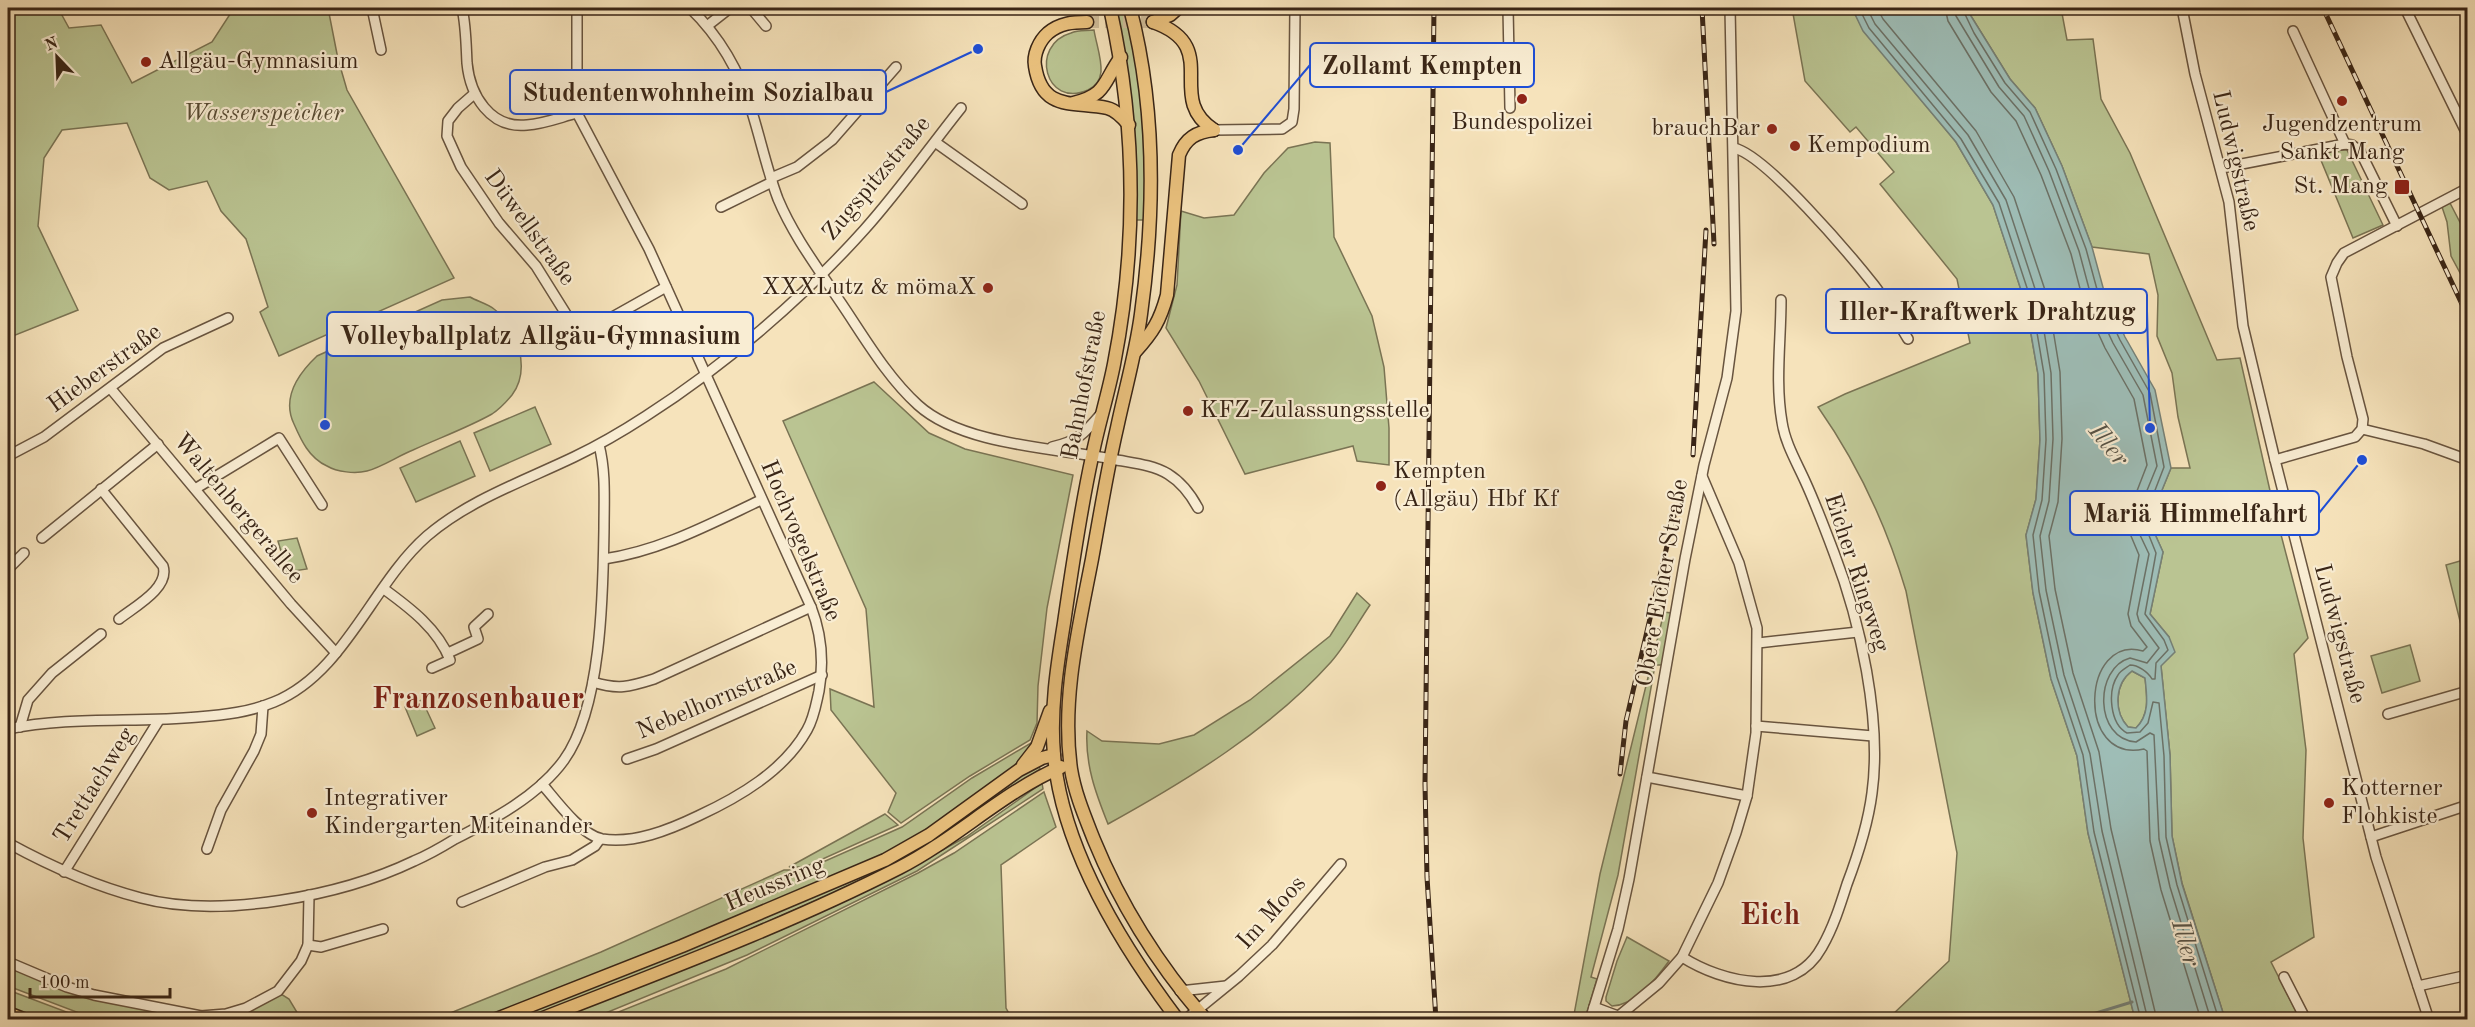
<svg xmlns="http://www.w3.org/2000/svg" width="2475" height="1027" viewBox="0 0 2475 1027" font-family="'Old Standard TT',serif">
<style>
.green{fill:#bac492;stroke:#7a7454;stroke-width:1.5}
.water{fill:#9ebdb6;stroke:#768076;stroke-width:1.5;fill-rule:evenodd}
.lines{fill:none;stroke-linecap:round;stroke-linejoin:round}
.shore{stroke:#6c7166;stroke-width:1.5}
.stream{stroke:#768076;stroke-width:3}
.major-tunnel{stroke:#d0bd9a;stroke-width:12;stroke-dasharray:12 6;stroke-linecap:butt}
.minor-casing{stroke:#68543f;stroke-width:12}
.major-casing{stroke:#392516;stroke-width:15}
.minor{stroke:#f9edd3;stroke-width:9}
.major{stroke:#ebc27e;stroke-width:12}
.rail-casing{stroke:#392516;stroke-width:5}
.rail{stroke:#f9edd3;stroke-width:3;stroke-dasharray:9;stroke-linecap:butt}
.poi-dot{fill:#8f2418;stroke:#f9edd3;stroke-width:2}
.labels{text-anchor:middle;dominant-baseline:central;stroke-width:4.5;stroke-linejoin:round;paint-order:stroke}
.poi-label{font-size:24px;fill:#392516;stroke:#f9edd3;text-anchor:start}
.park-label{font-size:24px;font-style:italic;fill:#594d35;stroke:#f9edd3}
.street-label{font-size:24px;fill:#392516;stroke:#f9edd3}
.water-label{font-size:26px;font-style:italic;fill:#575346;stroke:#f9edd3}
.district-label{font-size:30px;font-weight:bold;fill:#7a1f14;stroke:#f9edd3}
.leader{fill:none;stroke:#1d4ed8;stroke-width:2}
.callout-dot{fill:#1d4ed8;stroke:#f9edd3;stroke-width:2}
.callout{fill:#f9edd3;stroke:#1d4ed8;stroke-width:2}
.callout-label{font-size:26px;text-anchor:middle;font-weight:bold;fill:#392516}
</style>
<rect width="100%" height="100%" fill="#f6e3bb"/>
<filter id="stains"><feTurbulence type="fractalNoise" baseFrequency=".00333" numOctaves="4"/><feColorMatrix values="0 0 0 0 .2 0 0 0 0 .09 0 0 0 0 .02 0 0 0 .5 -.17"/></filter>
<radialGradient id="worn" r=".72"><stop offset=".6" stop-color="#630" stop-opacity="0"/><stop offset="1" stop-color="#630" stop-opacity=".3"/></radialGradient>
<g class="green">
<polygon points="8,8 58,8 69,28 101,25 132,83 212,42 234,8 328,8 338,59 347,90 454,278 279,356 260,312 268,307 246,239 221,211 207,181 169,190 150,178 127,123 62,130 44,158 38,226 78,310 8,338"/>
<path d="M1115,8H1125C1144,76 1146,150 1145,220H1135C1133,148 1132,78 1115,8Z"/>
<path d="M1792,8H1852L1864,31L1956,142L1993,205L2026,305L2038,374L2040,440L2036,499L2026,535L2033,593L2051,679L2077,756L2088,833L2135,1019H1867L1892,1015L1949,961L1957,853L1906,591C1886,524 1858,464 1818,407L1845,394L1970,343L1957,279L1880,184L1894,172L1856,127L1850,132L1805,81Z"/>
<polygon points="1966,8 2061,8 2067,40 2093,39 2101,99 2130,153 2217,360 2240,358 2273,504 2308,638 2294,654 2306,750 2303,838 2314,937 2271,962 2300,1019 2225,1019 2182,883 2172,836 2170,755 2161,666 2169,637 2150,614 2163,552 2154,532 2153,512 2171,468 2190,468 2178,417 2172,373 2157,336 2158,295 2149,254 2092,247 2062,166 2035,108 2010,79"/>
<path d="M1094,30C1096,43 1102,59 1101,72C1100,80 1096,86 1088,90C1045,109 1029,45 1071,33C1078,30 1086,31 1094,30Z"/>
<polygon points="1315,142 1330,143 1334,237 1372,316 1384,367 1389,428 1389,465 1357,461 1353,446 1245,474 1199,381 1166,328 1177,285 1181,211 1204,218 1234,215 1264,173 1288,148"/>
<polygon points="2335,150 2347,150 2383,225 2353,238 2318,153"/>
<polygon points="2450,203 2467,236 2467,286 2451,256 2447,222 2442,207"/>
<path d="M470,297C477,301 488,304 494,309C518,327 531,370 512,395C507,401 498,410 492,414C467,428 439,438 413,450C398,456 382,467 367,471C355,474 337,472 327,466C309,458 301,440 294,424C281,397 299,373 317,356L442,300Z"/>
<polygon points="874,382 929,433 965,449 1073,475 1047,608 1038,686 1037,723 1030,740 970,776 901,823 888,812 896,793 831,710 830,689 874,707 866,609 783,421"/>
<polygon points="535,407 551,444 490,471 474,433"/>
<polygon points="460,441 475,476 416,502 400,468"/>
<polygon points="297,538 307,569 287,572 278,541"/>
<polygon points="2467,559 2467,623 2461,625 2446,565"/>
<path d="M1357,593L1370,605C1357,624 1346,645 1331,662C1271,729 1186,781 1108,824C1096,794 1085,765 1087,731L1102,741L1159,744L1194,735L1250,700L1330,636Z"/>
<polygon points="1664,612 1671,613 1663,665 1655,665 1618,875 1591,977 1597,979 1585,1019 1573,1020 1600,874"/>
<polygon points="2410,645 2420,681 2382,693 2371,656"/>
<path d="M2132,671L2145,678C2147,697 2150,714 2136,728L2128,727C2113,711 2115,684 2132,671Z"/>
<polygon points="422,700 435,728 417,736 405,707"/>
<polygon points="1031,743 1033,746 1016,765 927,830 884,855 682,941 483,1019 433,1020 601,952 784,870 805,870 902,827 972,778"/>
<polygon points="1038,764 1040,769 923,849 859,882 688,956 525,1019 507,1020 855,878"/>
<polygon points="1042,783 1043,789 917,871 747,955 591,1019 552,1020 893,877 966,837"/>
<polygon points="1044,792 1056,827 1001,865 1006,1008 1012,1019 601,1019 726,969 918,873 954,853"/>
<polygon points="885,814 898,825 805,867 789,867"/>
<path d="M1627,937L1669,961C1656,979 1636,1005 1612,1006L1606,1001V997L1617,961Z"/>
<polygon points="8,964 68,990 226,1017 278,992 289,999 301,1019 95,1019 8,986"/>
<polygon points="8,990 85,1019 37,1019 8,1008"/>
</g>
<path class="water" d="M1852,8H1966L2010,79L2035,108L2062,166L2092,247L2104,291L2125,337L2155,390L2171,468L2153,512L2154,532L2163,552L2150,614L2169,637L2175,652L2161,666L2170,755L2172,836L2182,884L2225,1019H2135L2088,833L2077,756L2051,679L2033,593L2026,535L2036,499L2040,440L2038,374L2026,305L1993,205L1956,142L1863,31ZM2132,671L2145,678C2147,696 2150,715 2136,728L2128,727C2113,711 2115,683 2132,671Z"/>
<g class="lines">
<g class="shore">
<polyline points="1859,8 1869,28 1961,139 1999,203 2032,303 2044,374 2046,440 2042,500 2033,535 2039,591 2057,677 2083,755 2094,832 2141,1020"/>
<polyline points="1867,8 1875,24 1968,135 2006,200 2039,301 2051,373 2053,439 2049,501 2040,536 2046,590 2064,675 2090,754 2102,831 2148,1020"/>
<polyline points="1877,8 1883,19 1976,131 2014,197 2048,299 2060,372 2062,439 2058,502 2049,536 2055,589 2073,673 2099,752 2111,829 2157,1020"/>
<path d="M1945,8L1948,21L1991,92L2016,121L2041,175L2071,254L2083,300L2105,348L2134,399L2147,465L2130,509L2131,536L2139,555L2128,614L2131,626L2147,647L2143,651C2082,633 2075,764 2144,749L2147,751L2150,841L2161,890L2201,1020"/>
<path d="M1954,8L1956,16L1999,87L2024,116L2049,171L2079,251L2091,296L2113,343L2143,395L2157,466L2139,510L2140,535L2149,554L2137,614L2139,621L2159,648L2147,663L2130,658C2094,668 2094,739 2136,742L2150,733L2154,735L2159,839L2170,887L2211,1020"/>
<path d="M1962,8L1974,33L2005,83L2030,112L2056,169L2086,249L2098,293L2120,340L2150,393L2164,467L2147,511L2148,533L2156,553L2145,614L2164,640L2168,650L2156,663L2155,679H2152C2148,672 2138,665 2130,665C2126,668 2120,671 2118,675C2107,691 2110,724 2127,733L2140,732L2148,723L2153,702L2159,703L2164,756L2166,837L2177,885L2219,1020"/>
</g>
<polyline class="stream" points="2073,1020 2132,1002"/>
<polyline class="major-tunnel" points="1087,22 1153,22"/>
<g class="minor-casing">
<g id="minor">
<polyline points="372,8 381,50"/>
<path d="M462,8C466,26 466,44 467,63C470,95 490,129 527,125C544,124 561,117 577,113"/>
<path d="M690,8C720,37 740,72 752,112C761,141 767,170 778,199C793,235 817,267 839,300C863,335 886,376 918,405C962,445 1054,448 1112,459C1131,463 1151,464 1168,474C1181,482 1191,495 1198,508"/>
<polyline points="751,8 766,26"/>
<polyline points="1508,8 1510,108"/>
<polyline points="2182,8 2195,74 2229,202 2243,326 2275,460 2376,857 2429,1020"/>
<polyline points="2405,8 2468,136"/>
<polyline points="707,26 730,8"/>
<polyline points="2293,31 2345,144"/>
<polyline points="474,94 458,108 448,121 447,136 461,167 499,223 536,266 576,330 593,328 666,287"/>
<polyline points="1214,130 1282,129 1292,122 1294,109 1295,8"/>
<polyline points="935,142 1022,204"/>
<path d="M1734,148C1766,155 1851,256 1874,285C1887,302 1897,321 1908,339"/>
<polyline points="2221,168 2345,144 2352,145 2360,151 2397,226"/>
<polyline points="771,178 797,167 832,140 896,67"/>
<polyline points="721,207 772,182"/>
<polyline points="111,389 291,604 336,653"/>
<polyline points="2362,429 2424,444 2468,460"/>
<path d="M1052,447C1078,441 1084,434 1101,414"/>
<polyline points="8,456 44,437 163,348 228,318"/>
<polyline points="2275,460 2355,437 2362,429 2363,419 2347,357 2331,277 2337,263 2344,253 2468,188"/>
<path d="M101,489L163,566C170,588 134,607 119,619"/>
<polyline points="195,489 279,438 322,505"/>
<polyline points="42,538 158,444"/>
<path d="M604,559C660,551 710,524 761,500"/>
<polyline points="8,569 24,553"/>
<path d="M384,589C410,608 438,629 450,660L432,668"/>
<polyline points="1758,643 1858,632"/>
<polyline points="448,653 478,639 474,627 488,614"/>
<path d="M593,682C618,690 629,687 654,679L811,607"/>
<polyline points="2388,714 2468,691"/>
<polyline points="1756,726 1873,736"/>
<polyline points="20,727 28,700 52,673 101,634"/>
<path d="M8,729C70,716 135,723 198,717C224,715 250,712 274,702C345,673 372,584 427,536C469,500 524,481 574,457C599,445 623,431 646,416C724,366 803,298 864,230C899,191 929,148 961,108"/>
<polyline points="627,759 656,749 822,675"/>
<polyline points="1647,777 1747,796"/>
<path d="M542,784C555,799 581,835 602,839C634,844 669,830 698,816C739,797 784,771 807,730C814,718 816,704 819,691C824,662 822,635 811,607L649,249L577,113V8"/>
<polyline points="2464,807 2468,821"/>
<polyline points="2371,837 2468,805"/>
<path d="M8,843C50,866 94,886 141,898C220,919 341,896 414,861C428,855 442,847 455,839C494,819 538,796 564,760C602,707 603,593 604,528C604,500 606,472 599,445"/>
<polyline points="207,849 221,810 254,751 261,734 263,706"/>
<polyline points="64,872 159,720"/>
<polyline points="462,902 545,867 572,860 595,846 600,839"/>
<polyline points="308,945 321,947 383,929"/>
<path d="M1682,957C1723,983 1793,1000 1822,947C1833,928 1840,906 1847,884C1858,855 1868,824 1872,793C1882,720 1860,620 1834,553C1825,529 1816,505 1805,481C1797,463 1785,443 1782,422C1775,382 1781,341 1781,300"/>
<polyline points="8,962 67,987 94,995 201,1016 226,1014 246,1008 278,991 301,961 308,945 309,895"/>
<polyline points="2284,977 2306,1020"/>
<polyline points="2418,986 2468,975"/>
<polyline points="1180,991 1226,986"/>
<polyline points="1594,1007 1618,1016"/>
<polyline points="1185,1020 1239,976 1272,945 1341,864"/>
<polyline points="1590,1020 1618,929 1629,879 1685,559 1704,465 1727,378 1736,311 1730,8"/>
<polyline points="1614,1020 1659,983 1682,957 1718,883 1736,833 1747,796 1756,733 1757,628 1739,563 1702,476"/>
</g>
</g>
<g class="major-casing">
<g id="major">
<path d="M1110,8C1136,125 1137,246 1114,364C1108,395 1098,426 1092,457C1080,512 1072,568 1064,623C1057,666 1050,711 1054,755C1062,849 1122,946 1178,1020"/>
<path d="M1130,8C1156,107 1155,213 1141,314C1136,352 1125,390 1117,428C1107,471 1100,515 1092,559C1079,627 1061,699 1071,769C1075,794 1085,817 1094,840C1121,906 1159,966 1206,1020"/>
<path d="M1087,22C1073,22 1060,23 1048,33C1039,41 1033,55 1035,66C1042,112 1074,101 1107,108C1116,110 1123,118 1129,125"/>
<path d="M1153,22C1224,47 1163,97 1214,130"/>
<polyline points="1153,22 1170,15 1178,8"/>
<path d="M1073,103C1108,95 1103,81 1121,57"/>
<path d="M1135,352C1153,332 1160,321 1167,295L1179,155C1186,138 1196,132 1214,130"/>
<polyline points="1023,765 1037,747 1050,711"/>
<polyline points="8,1013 26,1020"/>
<polyline points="494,1020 682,946 885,860 929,835 1019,770 1042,758 1054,755"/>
<path d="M538,1020C660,972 783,927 899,868C956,839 1003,792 1061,767"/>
</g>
</g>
<use href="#minor" class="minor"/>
<use href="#major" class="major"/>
<g class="rail-casing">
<g id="rail">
<polyline points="1434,8 1425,784 1427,877 1436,1020"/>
<polyline points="1702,8 1714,244"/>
<polyline points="2323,8 2468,317"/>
<polyline points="1693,455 1706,230"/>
<polyline points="1620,774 1626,721 1674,516"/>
</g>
</g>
<use href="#rail" class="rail"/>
</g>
<g class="poi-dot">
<circle cx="146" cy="62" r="6"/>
<circle cx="1522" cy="99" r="6"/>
<circle cx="2342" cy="101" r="6"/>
<circle cx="1772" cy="129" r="6"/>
<circle cx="1795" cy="146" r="6"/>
<rect x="2394" y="179" width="16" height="16" rx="3"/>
<circle cx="988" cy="288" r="6"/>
<circle cx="1188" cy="411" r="6"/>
<circle cx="1381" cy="486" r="6"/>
<circle cx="2329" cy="803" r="6"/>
<circle cx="312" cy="813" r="6"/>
</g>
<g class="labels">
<g class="poi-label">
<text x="158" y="62">Allgäu-Gymnasium</text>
<text x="1522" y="123" text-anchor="middle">Bundespolizei</text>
<text x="2342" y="125" text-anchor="middle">Jugendzentrum<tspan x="2342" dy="28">Sankt Mang</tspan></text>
<text x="1760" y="129" text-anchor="end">brauchBar</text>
<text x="1807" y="146">Kempodium</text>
<text x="2388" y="187" text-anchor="end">St. Mang</text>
<text x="976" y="288" text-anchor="end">XXXLutz &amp; mömaX</text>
<text x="1200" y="411">KFZ-Zulassungsstelle</text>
<text x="1393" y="472">Kempten<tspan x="1393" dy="28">(Allgäu) Hbf Kf</tspan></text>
<text x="2341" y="789">Kotterner<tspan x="2341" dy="28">Flohkiste</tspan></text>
<text x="324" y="799">Integrativer<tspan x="324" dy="28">Kindergarten Miteinander</tspan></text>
</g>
<g class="park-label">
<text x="263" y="114">Wasserspeicher</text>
</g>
<g class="street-label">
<text transform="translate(2235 161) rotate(77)">Ludwigstraße</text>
<text transform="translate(877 179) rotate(-50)">Zugspitzstraße</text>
<text transform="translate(529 228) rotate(54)">Düwellstraße</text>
<text transform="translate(105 369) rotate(-36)">Hieberstraße</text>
<text transform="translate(1085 385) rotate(-79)">Bahnhofstraße</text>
<text transform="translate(238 509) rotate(50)">Waltenbergerallee</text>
<text transform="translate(800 541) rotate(67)">Hochvogelstraße</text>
<text transform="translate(1856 573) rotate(72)">Eicher Ringweg</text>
<text transform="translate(1663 583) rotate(-80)">Obere Eicher Straße</text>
<text transform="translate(2339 634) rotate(75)">Ludwigstraße</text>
<text transform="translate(717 700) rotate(-23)">Nebelhornstraße</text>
<text transform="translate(95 786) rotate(-58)">Trettachweg</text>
<text transform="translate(775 885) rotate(-23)">Heussring</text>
<text transform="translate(1272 913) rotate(-48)">Im Moos</text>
</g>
<g class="water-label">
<text transform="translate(2108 445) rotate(51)">Iller</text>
<text transform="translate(2185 943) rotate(74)">Iller</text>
</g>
<g class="district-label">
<text x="478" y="700">Franzosenbauer</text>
<text x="1770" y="916">Eich</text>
</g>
</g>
<path class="leader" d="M1238 150L1310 65M978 49L886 92M2150 428L2147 311M325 425L327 334M2362 460L2319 513"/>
<g class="callout-dot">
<circle cx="1238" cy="150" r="6"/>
<circle cx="978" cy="49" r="6"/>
<circle cx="2150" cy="428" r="6"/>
<circle cx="325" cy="425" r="6"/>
<circle cx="2362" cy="460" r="6"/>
</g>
<g class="callout">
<rect x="1310" y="43" width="224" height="44" rx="6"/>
<rect x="510" y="70" width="376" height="44" rx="6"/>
<rect x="1826" y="289" width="321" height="44" rx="6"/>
<rect x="327" y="312" width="426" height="44" rx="6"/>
<rect x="2070" y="491" width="249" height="44" rx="6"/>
</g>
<g class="callout-label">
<text x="1422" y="74">Zollamt Kempten</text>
<text x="698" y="101">Studentenwohnheim Sozialbau</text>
<text x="1987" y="320">Iller-Kraftwerk Drahtzug</text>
<text x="540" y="344">Volleyballplatz Allgäu-Gymnasium</text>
<text x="2195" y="522">Mariä Himmelfahrt</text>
</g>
<rect width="2475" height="1027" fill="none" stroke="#f6e3bb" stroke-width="30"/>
<rect x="9" y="9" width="2457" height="1009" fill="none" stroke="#392516" stroke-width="3"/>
<rect x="15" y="15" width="2445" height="997" fill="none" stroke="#392516" stroke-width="1.5"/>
<g transform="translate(57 57) rotate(337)" stroke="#f9edd3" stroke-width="4.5" paint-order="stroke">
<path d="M0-4.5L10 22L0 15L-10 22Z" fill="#392516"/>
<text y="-9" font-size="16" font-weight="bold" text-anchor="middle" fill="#392516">N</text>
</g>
<path d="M30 988v9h140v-9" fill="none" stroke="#392516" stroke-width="3"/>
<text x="39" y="988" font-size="18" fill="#392516" stroke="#f9edd3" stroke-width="4.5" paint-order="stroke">100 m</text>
<rect width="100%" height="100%" filter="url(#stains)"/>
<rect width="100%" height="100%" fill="url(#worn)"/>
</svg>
